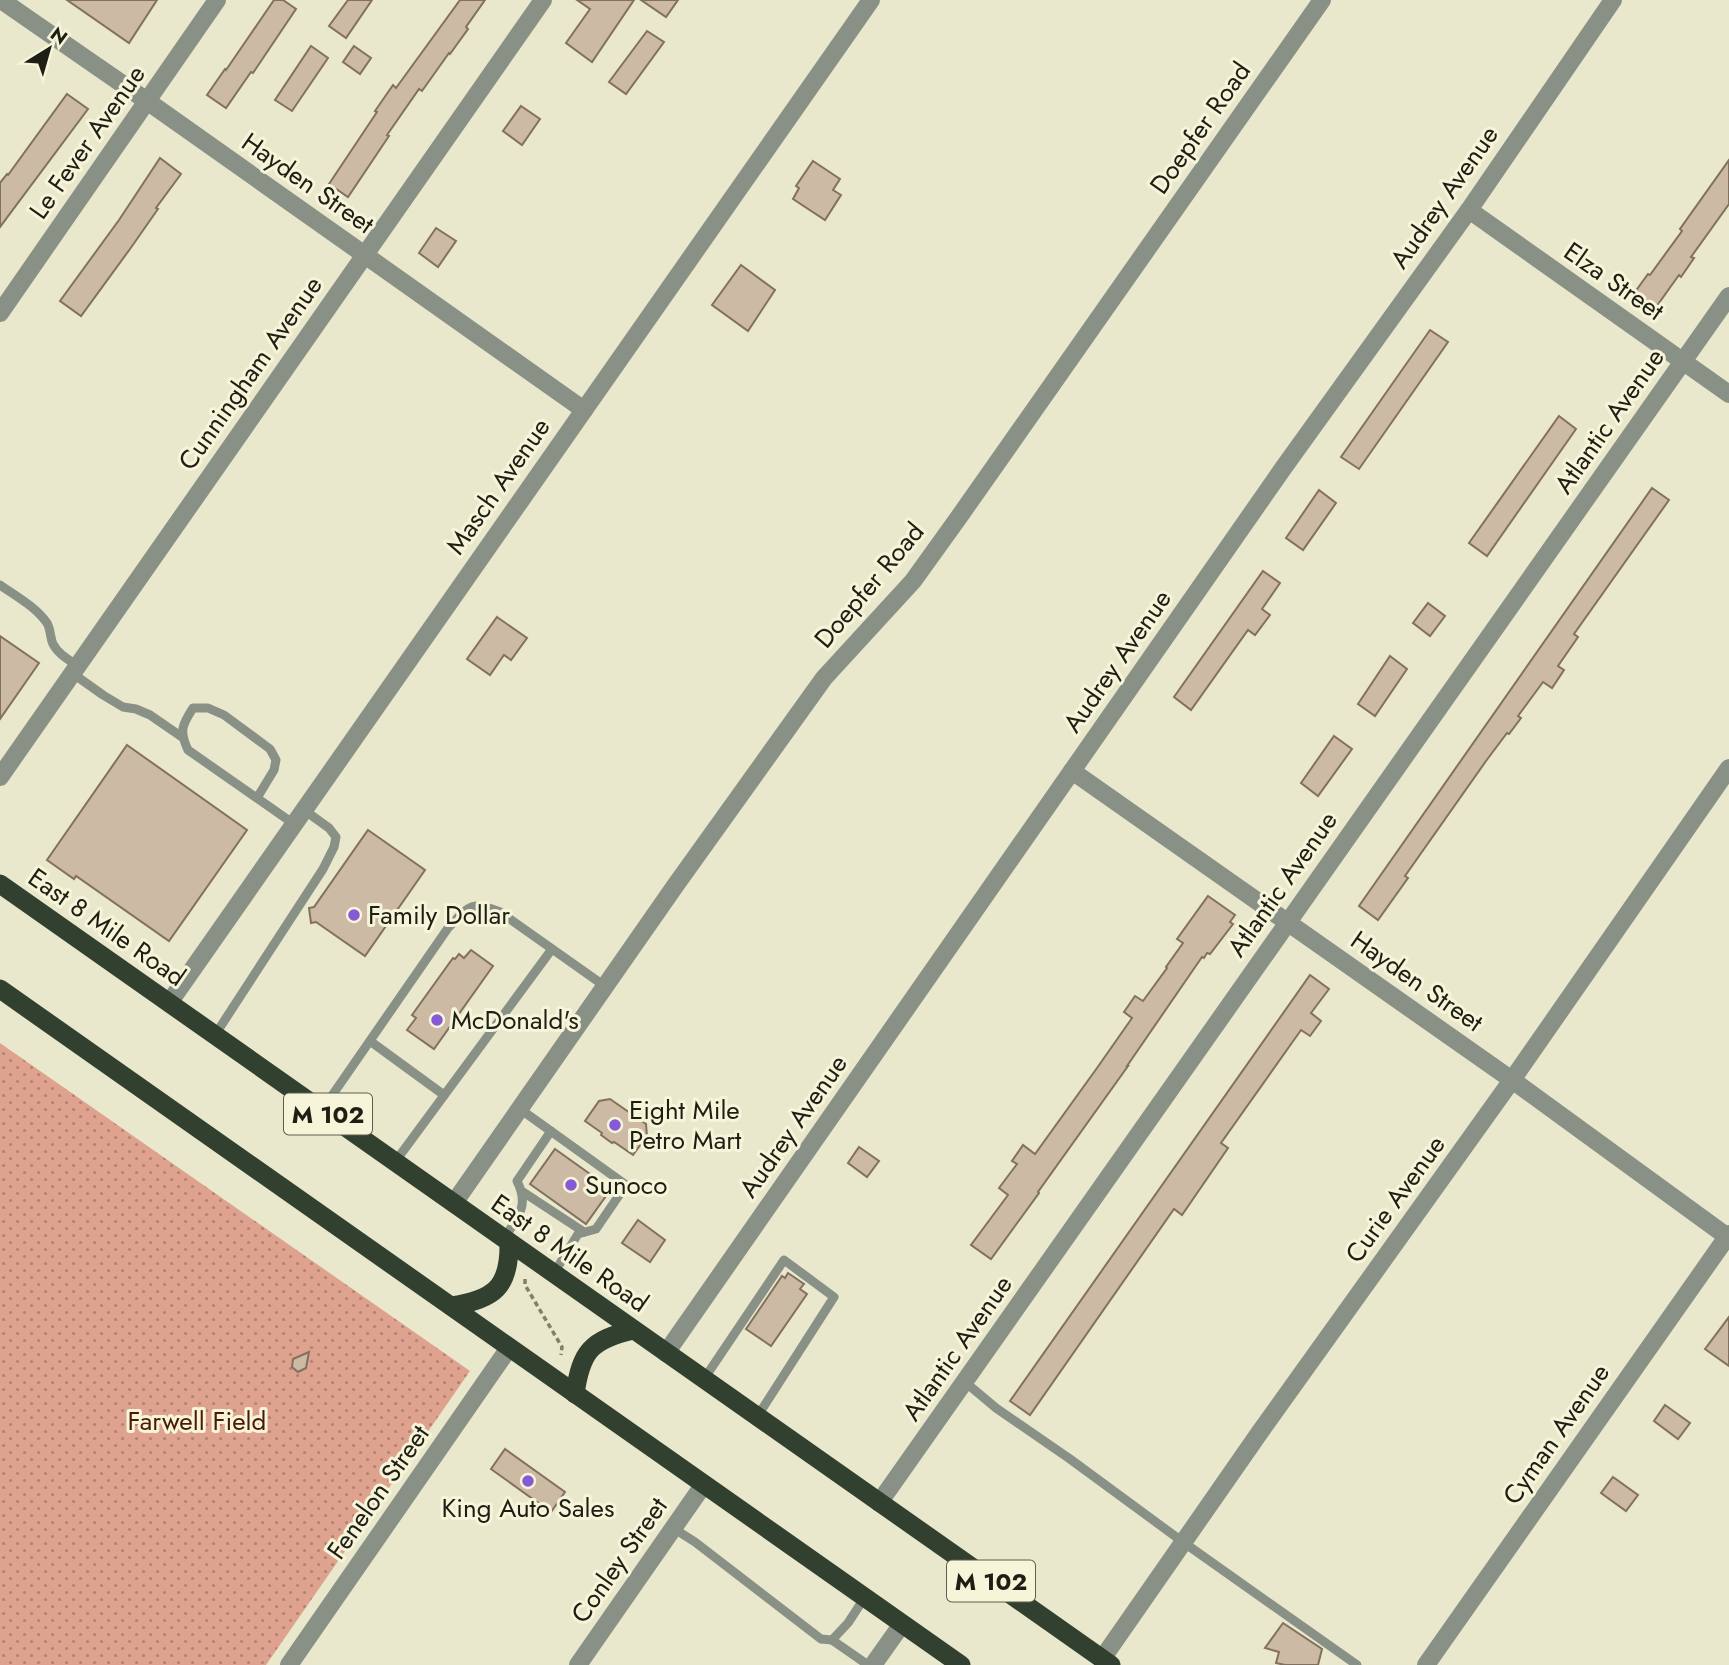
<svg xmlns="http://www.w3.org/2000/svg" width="1729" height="1665" viewBox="0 0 1729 1665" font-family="Jost,sans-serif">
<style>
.park{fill:url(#park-dots)}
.building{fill:#ccbaa4;stroke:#82715d;stroke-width:2}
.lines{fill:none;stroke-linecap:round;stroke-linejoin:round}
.path{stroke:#7f7f6c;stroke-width:3.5;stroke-dasharray:5 3.5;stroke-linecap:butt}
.service{stroke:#899187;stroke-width:9}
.minor{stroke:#899187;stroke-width:18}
.trunk{stroke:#32402f;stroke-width:19}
.poi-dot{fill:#855ad4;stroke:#f6f5d9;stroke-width:2.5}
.labels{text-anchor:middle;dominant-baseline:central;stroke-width:6;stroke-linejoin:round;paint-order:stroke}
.shield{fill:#f6f5d9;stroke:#5f5e4f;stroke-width:2}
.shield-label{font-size:24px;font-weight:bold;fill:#1e1e14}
.street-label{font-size:26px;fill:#1e1e14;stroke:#f6f5d9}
.poi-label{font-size:26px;fill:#1e1e14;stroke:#f6f5d9;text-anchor:start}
.park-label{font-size:26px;fill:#4d1907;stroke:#f6f5d9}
</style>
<defs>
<pattern id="park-dots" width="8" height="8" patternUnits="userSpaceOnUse" patternTransform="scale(1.75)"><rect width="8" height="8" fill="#dea28f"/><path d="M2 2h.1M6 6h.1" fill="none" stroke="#b38374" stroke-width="1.8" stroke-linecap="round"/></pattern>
</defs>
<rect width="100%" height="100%" fill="#e9e8cc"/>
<polygon class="park" points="0,1043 470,1371 266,1665 0,1665"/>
<g class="building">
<polygon points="67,0 157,0 129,43"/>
<polygon points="274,0 283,0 296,9 253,73 251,72 226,108 207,95 225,69 226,70"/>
<polygon points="348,0 372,0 346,38 329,26"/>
<polygon points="460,0 485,0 466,27 468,29 450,54 449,53 422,91 419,89 387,135 389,136 348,197 329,184 377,112 375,111 393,85 396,88"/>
<polygon points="577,0 634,0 592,62 566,43 590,9"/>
<polygon points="641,0 678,0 666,17"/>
<polygon points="647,31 664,42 626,94 609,82"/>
<polygon points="311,46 328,58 292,111 275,100"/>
<polygon points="354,46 371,58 360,74 343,62"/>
<polygon points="67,94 88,109 0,227 0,183 7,174 8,175"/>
<polygon points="521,106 540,119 522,145 503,131"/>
<polygon points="160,158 181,174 156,208 158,209 130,249 81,316 60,301 119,220"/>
<polygon points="1729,160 1729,204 1691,257 1694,258 1681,277 1679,275 1656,307 1635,292 1648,274 1650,275 1682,231 1680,229"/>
<polygon points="813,161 840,179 833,190 841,195 825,220 793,199 799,188 796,186"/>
<polygon points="436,228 456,241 438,267 419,253"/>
<polygon points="741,265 775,290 748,331 712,305"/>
<polygon points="1430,330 1448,342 1359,469 1341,457"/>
<polygon points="1559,416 1576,429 1487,556 1469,543"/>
<polygon points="1652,488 1669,500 1574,634 1578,637 1558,666 1564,670 1552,688 1543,682 1518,716 1521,718 1509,734 1507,733 1486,761 1405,876 1408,878 1378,920 1359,906"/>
<polygon points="1319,490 1336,503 1303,550 1286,538"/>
<polygon points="1263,571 1280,583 1262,609 1270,615 1255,635 1248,630 1191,710 1174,697"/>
<polygon points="1428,603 1445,616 1430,636 1413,623"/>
<polygon points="497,617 527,638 511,660 504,655 490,675 467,659"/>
<polygon points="0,636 39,663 0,719"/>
<polygon points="1390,656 1407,669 1375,716 1358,704"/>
<polygon points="1334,736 1352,749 1318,796 1301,783"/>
<polygon points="127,745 247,830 169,941 76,876 74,879 47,860"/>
<polygon points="368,830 425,870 365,956 316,922 311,923 309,908 314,907"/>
<polygon points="1208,896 1235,915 1230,922 1233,924 1210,954 1207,953 1204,958 1202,957 1127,1066 1128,1066 1038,1192 1039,1193 991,1259 971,1245 1008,1195 999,1188 1017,1164 1012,1161 1023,1145 1035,1154 1097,1068 1132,1018 1124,1012 1135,996 1143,1001 1167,968 1166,967 1183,943 1177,939"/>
<polygon points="471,950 493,966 434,1049 407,1030 416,1018 412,1015 453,958 455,959 459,954 464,958"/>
<polygon points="1310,975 1329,989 1311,1013 1321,1021 1310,1036 1301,1030 1221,1143 1228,1148 1182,1215 1174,1209 1030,1415 1010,1401"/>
<polygon points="610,1099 646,1124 647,1136 633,1155 614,1142 612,1143 601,1135 602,1133 585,1121 599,1101"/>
<polygon points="859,1147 879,1161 867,1177 848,1163"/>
<polygon points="555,1149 611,1189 586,1224 530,1184"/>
<polygon points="638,1220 665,1240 650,1262 622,1243"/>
<polygon points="788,1273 804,1284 800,1289 807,1294 771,1346 746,1329 782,1276 785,1278"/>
<polygon points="1729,1317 1729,1366 1705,1349"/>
<polygon points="309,1352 306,1368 298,1372 292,1367 293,1359"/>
<polygon points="1665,1405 1690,1423 1678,1439 1654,1421"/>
<polygon points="505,1449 565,1492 551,1512 491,1469"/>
<polygon points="1613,1477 1638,1495 1626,1511 1601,1493"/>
<polygon points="1283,1623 1322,1649 1318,1665 1285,1665 1276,1663 1279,1652 1265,1648"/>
</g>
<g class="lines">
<polyline class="path" points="525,1279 525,1285 562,1347 561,1355"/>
<g class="service">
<path d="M0,585C16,596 36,607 47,623C51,630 50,638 53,644C58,654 69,660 78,666"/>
<polyline points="72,673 103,695 123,707 136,709 150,715 182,737"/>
<path d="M257,798L274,770L276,760L270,749L224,715L208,708H193C182,725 179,731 188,750L294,824"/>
<polyline points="215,1035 323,869 334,847 336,837 329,828 304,810"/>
<polyline points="370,1041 444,1095"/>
<polyline points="520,1109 626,1185 596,1229 578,1234 554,1273"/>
<path d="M322,1110L448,928C469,906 470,900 500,912L606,987"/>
<polyline points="395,1162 552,949"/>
<polyline points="523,1192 584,1232"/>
<path d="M504,1239C517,1217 530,1207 517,1181L551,1131"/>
<polyline points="704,1379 784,1260 834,1297 757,1417"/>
<polyline points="965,1382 996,1408 1070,1459 1183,1542 1357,1665"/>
<polyline points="673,1528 695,1542 821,1639 832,1640 848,1623 865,1597"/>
<polyline points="832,1640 868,1665"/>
</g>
<g class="minor">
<polyline points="1,0 147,101 584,410"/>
<polyline points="1469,210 1729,394"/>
<polyline points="0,313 217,0"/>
<polyline points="1072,771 1512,1080 1729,1238"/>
<polyline points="0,777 543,0"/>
<polyline points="169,1003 871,0"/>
<polyline points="454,1203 675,886 824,678 913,581 959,517 1322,0"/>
<polyline points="666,1353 1284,467 1469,210 1613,0"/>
<polyline points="879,1503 1729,296"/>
<polyline points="1102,1659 1260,1432 1512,1080 1729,768"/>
<polyline points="289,1665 509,1348"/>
<polyline points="578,1665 704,1484"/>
<polyline points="873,1665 902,1624"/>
<polyline points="1426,1665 1729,1234"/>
</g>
<g class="trunk">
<polyline points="0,884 1111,1665"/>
<polyline points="0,989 961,1665"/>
<path d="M451,1306C494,1300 510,1287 509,1242"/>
<path d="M575,1394C581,1351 591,1340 633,1330"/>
</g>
</g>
<g class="poi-dot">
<circle cx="354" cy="915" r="7"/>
<circle cx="437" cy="1020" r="7"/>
<circle cx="615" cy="1125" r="7"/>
<circle cx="571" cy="1185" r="7"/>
<circle cx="528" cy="1481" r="7"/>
</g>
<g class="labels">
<g class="shield">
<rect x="284" y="1093.5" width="88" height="41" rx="5"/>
<rect x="947" y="1560.5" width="88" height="41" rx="5"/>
</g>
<g class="shield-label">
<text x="328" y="1114">M 102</text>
<text x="991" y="1581">M 102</text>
</g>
<g class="street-label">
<text transform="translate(1200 128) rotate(-55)">Doepfer Road</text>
<text transform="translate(87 142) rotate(-55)">Le Fever Avenue</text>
<text transform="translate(308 183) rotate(35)">Hayden Street</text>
<text transform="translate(1444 197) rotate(-55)">Audrey Avenue</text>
<text transform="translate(1614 281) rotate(35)">Elza Street</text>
<text transform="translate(250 373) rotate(-55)">Cunningham Avenue</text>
<text transform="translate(1609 421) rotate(-55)">Atlantic Avenue</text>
<text transform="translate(498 486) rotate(-55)">Masch Avenue</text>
<text transform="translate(869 585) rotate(-50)">Doepfer Road</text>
<text transform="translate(1117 661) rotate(-55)">Audrey Avenue</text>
<text transform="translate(1282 884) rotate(-55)">Atlantic Avenue</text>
<text transform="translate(107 927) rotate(35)">East 8 Mile Road</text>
<text transform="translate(1417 981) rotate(35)">Hayden Street</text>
<text transform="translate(793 1126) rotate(-55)">Audrey Avenue</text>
<text transform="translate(1395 1199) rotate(-54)">Curie Avenue</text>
<text transform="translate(570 1253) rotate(35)">East 8 Mile Road</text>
<text transform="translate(957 1348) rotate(-55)">Atlantic Avenue</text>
<text transform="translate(1556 1434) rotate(-55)">Cyman Avenue</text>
<text transform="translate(378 1492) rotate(-55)">Fenelon Street</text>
<text transform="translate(619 1560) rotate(-55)">Conley Street</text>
</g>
<g class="poi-label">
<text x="368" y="915">Family Dollar</text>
<text x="451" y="1020">McDonald's</text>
<text x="629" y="1110">Eight Mile<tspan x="629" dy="30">Petro Mart</tspan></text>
<text x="585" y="1185">Sunoco</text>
<text x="528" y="1508" text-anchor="middle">King Auto Sales</text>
</g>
<g class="park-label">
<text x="197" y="1421">Farwell Field</text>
</g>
</g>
<g transform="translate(49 49) rotate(37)" stroke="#f6f5d9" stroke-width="5" paint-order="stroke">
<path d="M0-5L12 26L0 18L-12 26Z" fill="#1e1e14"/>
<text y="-10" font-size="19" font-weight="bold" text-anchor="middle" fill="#1e1e14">N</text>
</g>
</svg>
